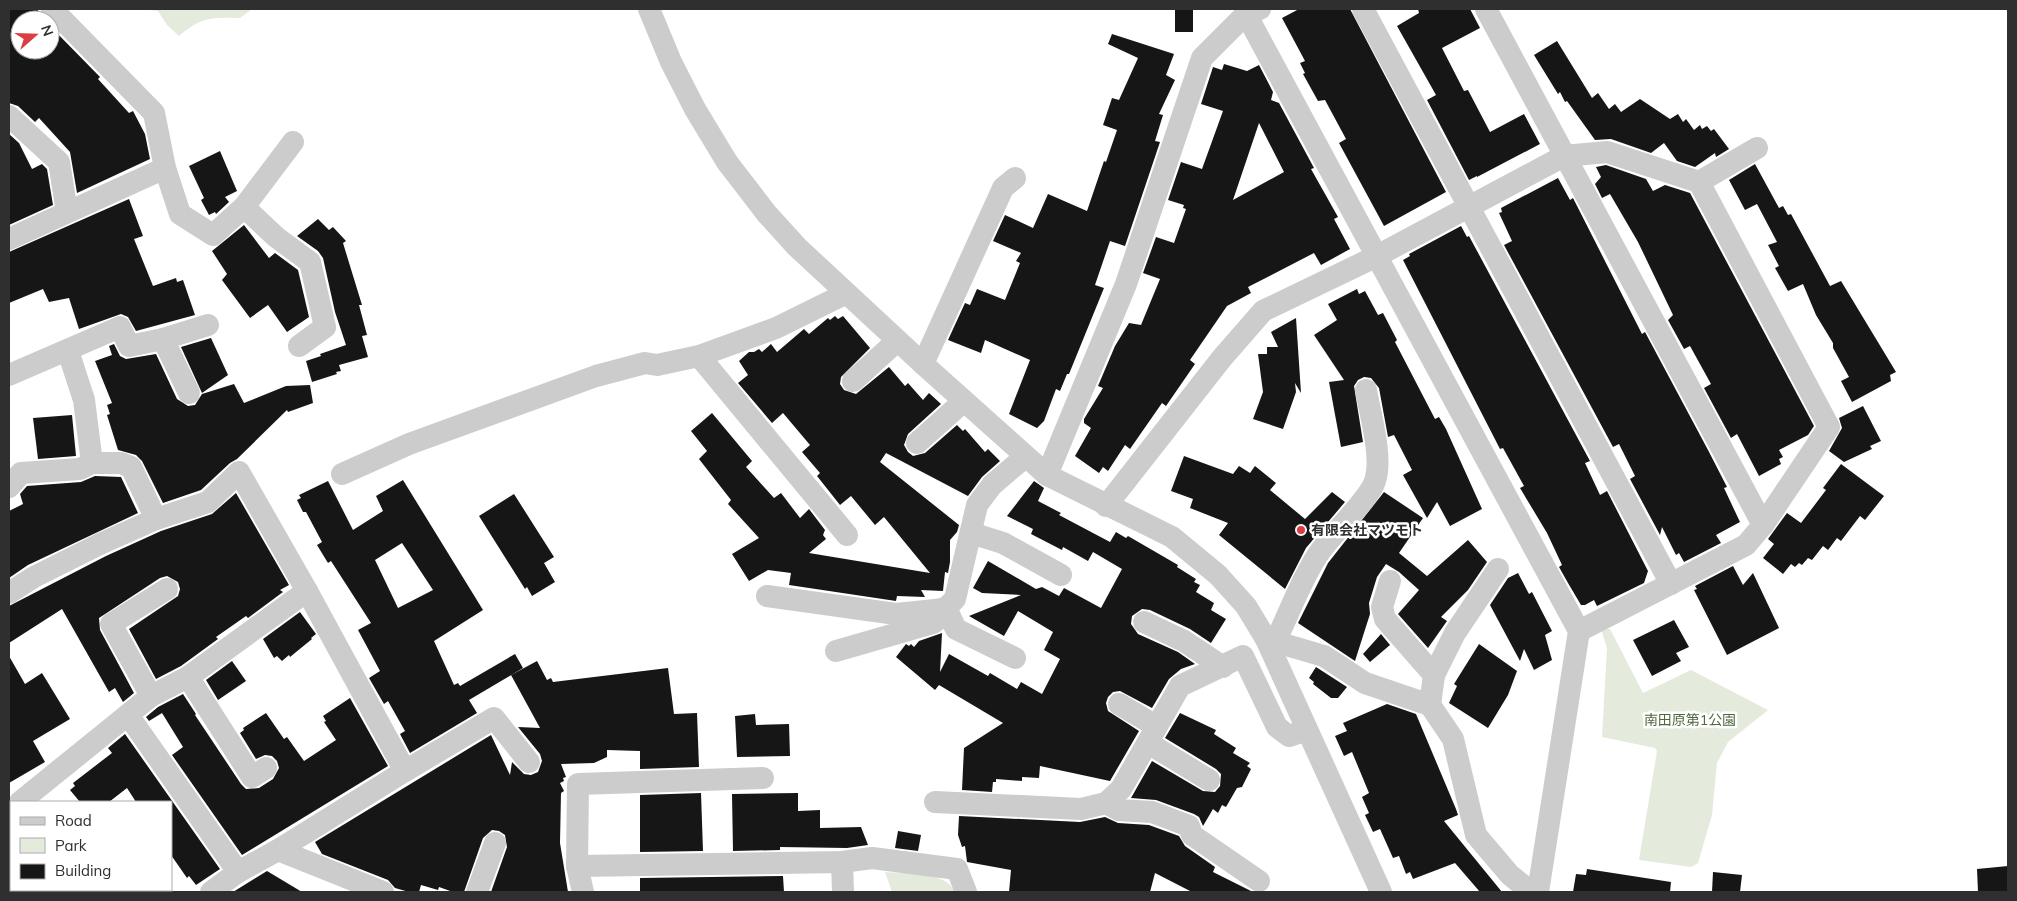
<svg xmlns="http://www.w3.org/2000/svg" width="2017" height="901" viewBox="0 0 2017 901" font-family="Mulish,'Noto Sans JP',sans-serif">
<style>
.green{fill:#e4ebdd}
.building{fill:#161616;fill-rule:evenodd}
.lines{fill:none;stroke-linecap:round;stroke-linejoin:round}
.minor{stroke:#ccc;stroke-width:22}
.poi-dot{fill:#da3d42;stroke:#fff;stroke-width:2}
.labels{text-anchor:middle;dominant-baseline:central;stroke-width:5;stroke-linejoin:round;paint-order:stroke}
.poi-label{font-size:14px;font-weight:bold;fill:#2f2f2f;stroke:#fff;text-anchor:start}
.park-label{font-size:14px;fill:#50673f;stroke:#fff}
</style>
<rect width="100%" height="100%" fill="#fff"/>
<g class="green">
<path d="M138,9H252L240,18C211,17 201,17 179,36L167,25L158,11Z"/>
<polygon points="1601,629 1610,629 1643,693 1691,670 1768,710 1728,742 1717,763 1712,815 1698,863 1691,867 1639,860 1657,751 1655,748 1602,737 1607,648"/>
<path d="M885,872C904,874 947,871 955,892H892Z"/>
</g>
<g class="building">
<polygon points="9,9 37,9 44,20 20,20 20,50 50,50 50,26 100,77 98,79 129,113 133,111 145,134 150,159 77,193 70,152 39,118 35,122 18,106 9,103"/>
<rect x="1175" y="9" width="18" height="23"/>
<polygon points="1299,9 1350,9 1446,192 1384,226 1339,143 1346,139 1325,100 1318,101 1303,74 1305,73 1300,63 1305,61 1282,18"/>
<polygon points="1418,9 1470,9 1480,28 1442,48 1464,91 1468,90 1490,132 1524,114 1540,144 1477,177 1477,176 1469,180 1427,100 1436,95 1397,26 1419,13"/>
<polygon points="1112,34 1174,54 1166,75 1175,80 1159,114 1163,115 1155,141 1160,142 1125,246 1110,241 1095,285 1104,288 1069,374 1067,374 1060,391 1056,389 1044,421 1037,428 1009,414 1030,360 985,340 981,353 948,340 965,303 970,305 977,289 1005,300 1020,263 1016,261 1021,253 993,241 1005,215 1033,228 1048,194 1087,211 1104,161 1106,162 1117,130 1103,125 1112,98 1119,100 1138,58 1108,44"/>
<polygon points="1557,41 1592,98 1598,93 1609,109 1615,104 1621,112 1640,99 1670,119 1678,114 1683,122 1686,119 1694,130 1700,125 1702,129 1707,126 1711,131 1714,129 1729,149 1716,157 1715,153 1695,167 1677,161 1664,143 1651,153 1611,139 1595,140 1567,101 1565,102 1560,92 1558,94 1534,55"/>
<path d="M1224,64L1247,71L1259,65L1273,92L1271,100L1279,103L1314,168L1311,169L1338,217L1334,219L1350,249L1321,265L1314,253L1248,287L1251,293L1227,306L1190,360L1195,364L1166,406L1162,403L1130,449L1125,445L1108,471L1103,467L1099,473L1075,456L1091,428L1084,423V419L1103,388L1098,386L1115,346L1129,323L1141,325L1160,279L1143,273L1156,237L1174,243L1186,209L1183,208L1184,205L1168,200L1181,162L1202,169L1223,111L1201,104L1213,67L1222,70ZM1259,123L1284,172L1233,200Z"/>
<polygon points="9,134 19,143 32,169 42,164 47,169 53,205 9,225"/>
<polygon points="220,151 237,191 225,197 229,202 216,214 215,212 209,215 201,200 204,198 189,166"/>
<polygon points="1755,164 1779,208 1783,206 1788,215 1791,214 1830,286 1841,281 1896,372 1890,375 1891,381 1852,402 1841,381 1849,377 1833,348 1833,343 1816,315 1803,284 1788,291 1775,268 1779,266 1768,245 1777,242 1757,204 1745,210 1729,180"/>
<polygon points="1606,165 1646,179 1653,191 1665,185 1690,193 1814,426 1808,435 1779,450 1783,457 1779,459 1781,464 1759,476 1737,434 1731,438 1704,388 1711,384 1690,346 1684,349 1668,320 1673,315 1638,242 1610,194 1602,198 1595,184 1601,177 1596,167"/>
<polygon points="1558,178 1570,200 1573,198 1642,334 1645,332 1708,450 1727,487 1724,488 1740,522 1716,535 1721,543 1684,562 1679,553 1676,555 1662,527 1660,535 1630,479 1635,476 1619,444 1613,447 1504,245 1512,241 1499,213 1502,212 1501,208"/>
<polygon points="129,199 143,236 134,239 153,286 176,278 177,282 183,280 195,315 136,331 128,317 121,314 79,329 69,298 49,302 43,289 9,303 9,252"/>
<polygon points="318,219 329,230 333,227 346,241 343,243 362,305 359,305 367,335 362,336 368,357 339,365 341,371 336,372 337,374 312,382 306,361 321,356 320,354 346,345 335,312 323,258 318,251 297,236"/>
<polygon points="244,225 269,258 275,253 298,270 309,317 287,332 268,305 250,318 222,280 227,274 212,251"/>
<polygon points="1461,226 1467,237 1469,236 1590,461 1585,463 1600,495 1607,491 1648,571 1644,583 1597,606 1594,600 1585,605 1581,605 1568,583 1559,567 1562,565 1547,533 1520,488 1524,486 1503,448 1500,449 1403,260 1410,256 1409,254"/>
<polygon points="1357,289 1359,294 1365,291 1378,315 1383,313 1397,340 1395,342 1435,419 1439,417 1446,429 1482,509 1450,526 1437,502 1427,518 1403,475 1412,470 1394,435 1388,437 1379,388 1371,378 1364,377 1358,380 1354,386 1363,442 1341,447 1329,382 1344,380 1314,335 1337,320 1328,304"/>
<polygon points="835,316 838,319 843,316 870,348 841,377 840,384 844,390 856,394 889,367 905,386 908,383 923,400 929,393 941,404 908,434 904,445 908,452 913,456 925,453 957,425 963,431 965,429 985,452 988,449 1000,461 982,477 968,496 886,453 880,462 959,525 957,532 950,540 950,562 948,573 945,572 943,591 921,590 925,597 897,596 896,601 789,585 791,573 768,570 749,581 732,554 759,538 728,504 731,500 699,459 707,451 691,431 712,413 752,461 746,467 774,498 781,493 800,518 809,509 825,530 823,535 826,539 809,553 930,573 884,517 875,525 851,496 840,505 817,476 820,473 802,452 810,445 783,413 772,423 738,383 748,375 739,361 749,352 754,352 759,349 762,352 771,344 777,352 804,329 809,334 828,318 830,320"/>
<polygon points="1296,318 1301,393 1295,383 1296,392 1283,429 1253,419 1263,392 1258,354 1267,354 1267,347 1278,347 1271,332"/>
<polygon points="211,338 228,375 202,393 181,347"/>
<polygon points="114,344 120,356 126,359 156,354 177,399 188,406 195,405 202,394 234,384 244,403 286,386 310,385 313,403 288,412 287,410 237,459 230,463 201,490 163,503 142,461 136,455 118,450 107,415 110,414 107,405 112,403 95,361 112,355 109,346"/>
<polygon points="1863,406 1881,441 1870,446 1872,449 1844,462 1829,451 1842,428 1839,418"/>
<polygon points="72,415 76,456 38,459 33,418"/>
<polygon points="1184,456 1233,474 1239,466 1250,473 1255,466 1276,483 1270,490 1305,519 1332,492 1345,502 1306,548 1285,589 1219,535 1228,523 1190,508 1193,499 1171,491"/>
<polygon points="1841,464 1884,496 1865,520 1860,516 1841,541 1837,538 1828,550 1823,546 1812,560 1808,558 1802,565 1799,563 1795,567 1791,564 1783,574 1763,558 1774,544 1768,539 1787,513 1801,523 1826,490 1823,488"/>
<polygon points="95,476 121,477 138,513 28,565 9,578 9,511 23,504 20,494 27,486 81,482"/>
<path d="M403,480L483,610L434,641L454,685L458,683L460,686L515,654L523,668L469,700L477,713L410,753L400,734L405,731L388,701L384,704L369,678L380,671L358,630L371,623L331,561L328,563L317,545L322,542L306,512H303L297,500L301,498L299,495L328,481L353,530L383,511L376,496ZM402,543L433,590L398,608L375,560Z"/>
<polygon points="1034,481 1044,488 1038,501 1061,513 1059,515 1110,542 1116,532 1126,538 1128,536 1178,565 1177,567 1196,579 1194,582 1200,585 1196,592 1214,603 1211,610 1226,619 1211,643 1190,629 1150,610 1142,609 1132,616 1131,624 1138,634 1178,652 1195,664 1181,669 1169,679 1152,708 1120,691 1113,692 1108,697 1106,703 1108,711 1139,731 1110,781 1040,766 1039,778 1022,777 1022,781 996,779 996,782 993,782 992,792 962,790 964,748 1003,723 939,685 935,690 896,657 906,644 909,646 911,644 914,647 919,641 942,633 940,672 949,654 988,676 990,673 1017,689 1021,682 1042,694 1060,659 1044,650 1053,632 1018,611 1004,636 969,616 1021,595 982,593 973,588 988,561 1036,589 1042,587 1059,596 1064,588 1101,608 1122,569 1093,552 1088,561 1063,547 1062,550 1031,534 1033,529 1007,516"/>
<polygon points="1384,492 1423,518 1399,553 1427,576 1468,540 1487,562 1468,590 1441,617 1447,621 1428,648 1398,614 1419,590 1399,572 1386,564 1377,577 1369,603 1370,614 1355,661 1298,623 1328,563"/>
<polygon points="236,493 289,585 280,590 283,592 248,618 246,616 216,637 218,639 181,666 156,679 129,629 178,596 180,589 178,582 167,576 160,578 99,618 100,630 134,693 123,702 115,688 109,692 62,609 9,643 9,606 106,556 161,531 212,514"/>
<polygon points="514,494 554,557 544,563 555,582 532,596 527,587 525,589 479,516"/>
<polygon points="1733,566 1743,585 1753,573 1779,628 1727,655 1694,590 1697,589 1695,586"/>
<polygon points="1518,573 1529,594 1532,592 1552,631 1545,635 1552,660 1534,670 1524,649 1520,661 1490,605 1508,578"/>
<polygon points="300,612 316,634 311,638 312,639 290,657 289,655 282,661 277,656 274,658 263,639"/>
<polygon points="1674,620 1689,647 1676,653 1681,661 1652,676 1633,640"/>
<polygon points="1381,634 1390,645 1370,662 1363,654"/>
<polygon points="1479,644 1517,671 1508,695 1488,728 1449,703 1457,686 1454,684"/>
<polygon points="9,656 25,684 42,673 70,719 33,741 45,762 9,783"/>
<polygon points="232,661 246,681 218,700 206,680"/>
<polygon points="537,661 547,680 551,678 553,682 668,668 674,714 697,713 699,767 640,769 640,751 607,750 607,757 594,763 561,764 566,777 563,778 564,781 560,783 564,791 561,793 560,843 568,892 491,892 507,847 505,835 499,831 492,830 483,838 464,892 453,892 439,887 438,890 421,885 419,892 409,892 395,888 388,880 322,854 315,842 491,735 510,775 512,762 524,774 531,775 538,772 542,761 540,754 518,727 540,728 511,675"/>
<polygon points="1316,667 1347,687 1338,698 1331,698 1313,684 1314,682 1309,678"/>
<polygon points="183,694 196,714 195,715 241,784 246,789 259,788 273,779 279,768 277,761 272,756 265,755 256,759 240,733 244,730 243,728 266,713 284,739 287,737 304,761 336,740 324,722 326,721 323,716 350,698 388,766 242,855 172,755 183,747 162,713 149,721 146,717 158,707"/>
<polygon points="1387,704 1416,714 1456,809 1458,815 1444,821 1502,892 1480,892 1455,863 1413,879 1410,872 1406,874 1399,856 1393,858 1380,829 1373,832 1365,815 1369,813 1362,797 1369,793 1352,752 1344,756 1335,736 1347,731 1343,723"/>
<polygon points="1180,713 1216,730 1214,734 1236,748 1233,753 1250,763 1247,766 1251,769 1242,787 1237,788 1226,807 1222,805 1218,813 1213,809 1203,826 1199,817 1194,814 1156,800 1131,798 1152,761 1203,791 1215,792 1220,786 1221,774 1216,769 1165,738"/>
<polygon points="755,714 756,725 789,724 790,756 737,757 735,716"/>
<polygon points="125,734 220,869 196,885 189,876 187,878 171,855 171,802 136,802 127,788 109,802 80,802 70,790 75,786 73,783 112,753 108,748"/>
<polygon points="701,793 703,851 640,852 640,795"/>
<polygon points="798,793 798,811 820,810 820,828 861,827 868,845 847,848 780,847 780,850 733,851 732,794"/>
<polygon points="959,816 1080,822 1105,817 1118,823 1149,825 1179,836 1185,846 1215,867 1213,872 1253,892 1192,892 1155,873 1150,892 1009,892 1011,870 967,862 965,846 962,847 958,835"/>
<polygon points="898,831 921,835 918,851 895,848"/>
<polygon points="2008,866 2008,892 1978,892 1977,869"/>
<polygon points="1587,869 1671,882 1670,892 1573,892 1576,874 1586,875"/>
<polygon points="267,871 302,892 233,892"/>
<polygon points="1713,872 1742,875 1740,892 1712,892"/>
<polygon points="783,876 784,892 640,892 640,878"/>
</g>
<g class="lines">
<g class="minor">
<polyline points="52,9 154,113 165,168 180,214 213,235 244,207 293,142"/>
<polyline points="649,9 671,62 695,109 727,162 767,214 797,247 923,364 1047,475 1172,537 1218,575 1246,606 1266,639 1381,892"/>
<polyline points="1363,9 1671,584"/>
<polyline points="1486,9 1763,525"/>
<polyline points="1246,14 1579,631 1538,892"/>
<polyline points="9,116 59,162 67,212"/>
<polyline points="1699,182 1757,148"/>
<polyline points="244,207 276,237 310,262 325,327 299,346"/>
<polyline points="9,239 165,168"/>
<polyline points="163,339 189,393"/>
<polyline points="699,356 847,535"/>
<polyline points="923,364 1003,188 1015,178"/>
<polyline points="9,375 120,327 129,346 163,339 208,325"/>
<polyline points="853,381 897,341"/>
<polyline points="917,443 964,401"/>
<polyline points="92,463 121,463 131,467 156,519"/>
<polyline points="342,474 409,444 596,376 645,363 657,365 699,356 776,328 845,294"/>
<polyline points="1047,475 1126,284 1202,58 1246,14 1260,9"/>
<polyline points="9,487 21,473 80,469 92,463 84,400 68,351"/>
<polyline points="1106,506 1222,358 1263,311 1377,256 1564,156 1607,152 1699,182 1829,427 1763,525 1746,545 1579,631"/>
<polyline points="971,533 1003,543 1061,575"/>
<polyline points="1390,581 1382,607 1385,619 1434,675 1430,705"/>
<polyline points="9,593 34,577 100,544 156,519 208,502 239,472 307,591 405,771 278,850 238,872 211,892"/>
<polyline points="767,596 896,614 935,610 946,608 955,599 977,505 992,485 1025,457"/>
<polyline points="946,608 956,629 1015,658"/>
<polyline points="1144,622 1184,641 1223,667"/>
<polyline points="1266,639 1324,656 1365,683 1430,705 1453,739 1476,835 1510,875 1531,892"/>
<path d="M1275,642C1289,614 1300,582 1317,556C1330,535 1369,500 1375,481C1383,457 1370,414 1366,390"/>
<polyline points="836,651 933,623 946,614"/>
<polyline points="1434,675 1455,633 1498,569"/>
<polyline points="188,677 252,777 266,768"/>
<polyline points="151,696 111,624 167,589"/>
<polyline points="1119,704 1156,726"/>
<polyline points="128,715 238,872"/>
<polyline points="1148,743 1209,780"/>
<polyline points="405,771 494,718 529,762"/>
<polyline points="20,802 151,696 188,677 307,591"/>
<polyline points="935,802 1081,809 1106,803 1121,789 1180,686 1243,656 1277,727 1289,736 1307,730"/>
<polyline points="1106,803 1119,810 1152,812 1189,826 1192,835 1259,881"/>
<polyline points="9,834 11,835"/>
<polyline points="278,850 383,892"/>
<polyline points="842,862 843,892"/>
<polyline points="577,866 842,862 872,858 957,869 966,892"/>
<polyline points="140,890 146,892"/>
<polyline points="477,892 495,843"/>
<polyline points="583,892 577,866 578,784 763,778"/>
</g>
</g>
<circle class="poi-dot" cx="1301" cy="530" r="5"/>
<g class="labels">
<g class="poi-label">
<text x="1311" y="530">有限会社マツモト</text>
</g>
<g class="park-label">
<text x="1690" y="720">南田原第1公園</text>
</g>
</g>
<rect width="2017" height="901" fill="none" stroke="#2f2f2f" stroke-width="20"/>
<rect x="10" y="801" width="162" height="90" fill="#ffffff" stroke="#acacac"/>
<rect x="20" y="817" width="25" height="8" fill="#cccccc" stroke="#acacac"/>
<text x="55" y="826" font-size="15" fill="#2f2f2f">Road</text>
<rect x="20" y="838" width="25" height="15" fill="#e4ebdd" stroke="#acacac"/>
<text x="55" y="851" font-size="15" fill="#2f2f2f">Park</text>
<rect x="20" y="864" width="25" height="15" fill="#161616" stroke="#acacac"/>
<text x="55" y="876" font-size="15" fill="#2f2f2f">Building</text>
<g transform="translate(35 35) rotate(70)"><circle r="24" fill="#ffffff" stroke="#acacac"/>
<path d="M0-4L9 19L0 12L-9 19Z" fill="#da3d42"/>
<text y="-8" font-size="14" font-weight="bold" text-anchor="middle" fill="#2f2f2f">N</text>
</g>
</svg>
